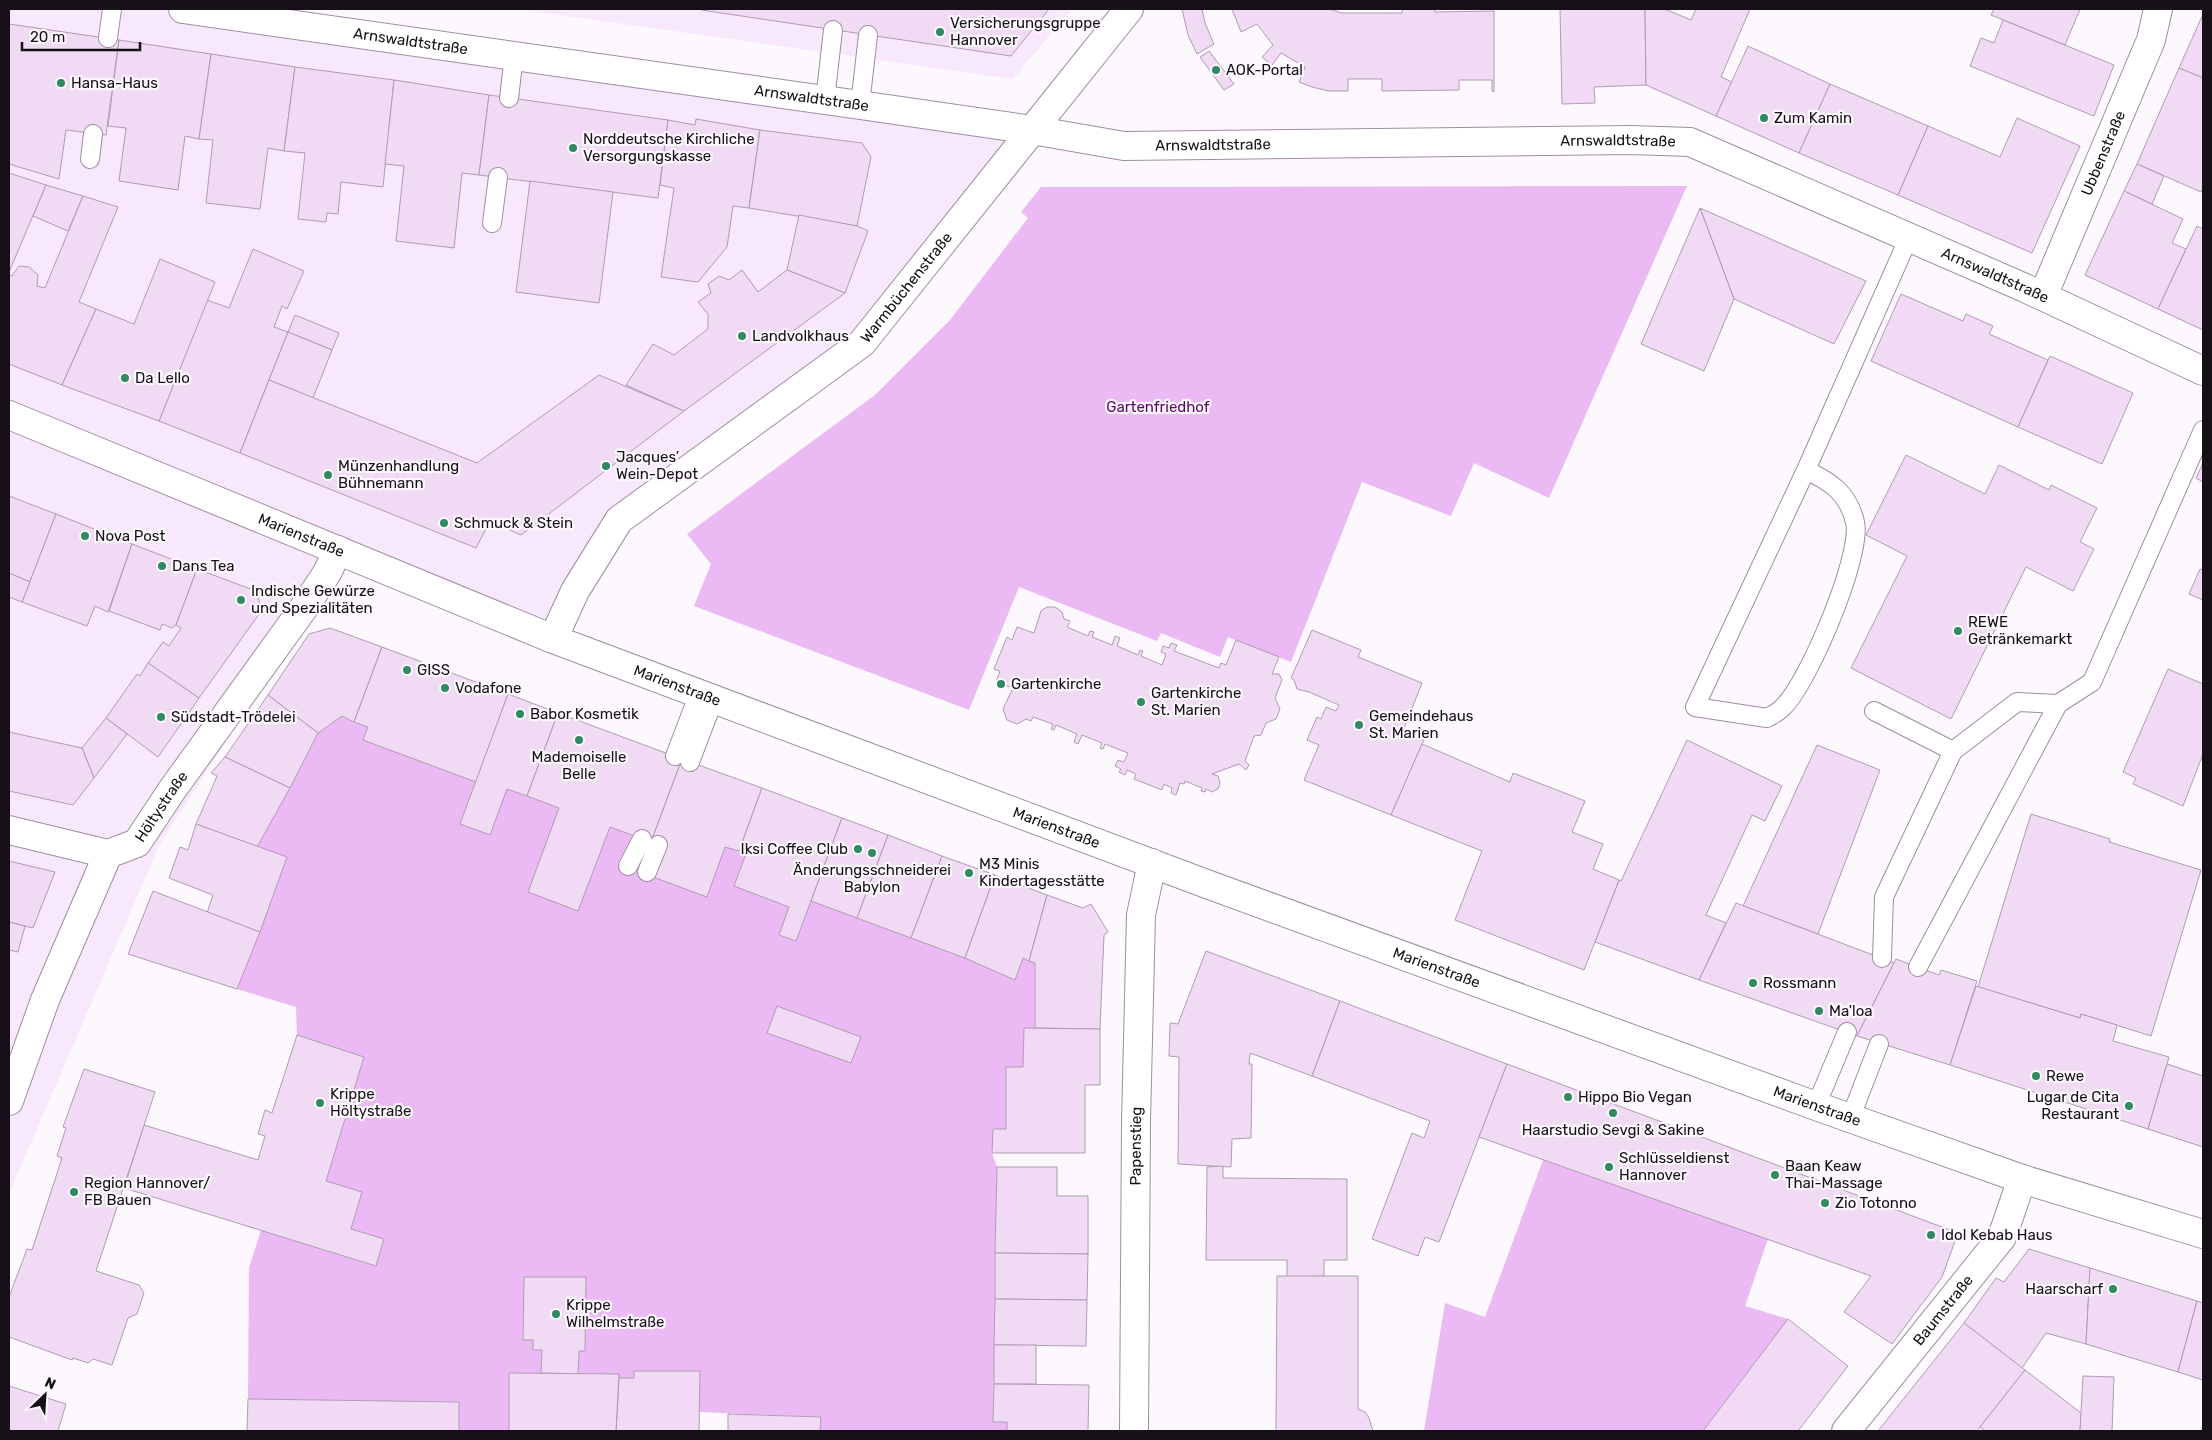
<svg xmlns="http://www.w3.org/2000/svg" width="2212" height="1440" viewBox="0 0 2212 1440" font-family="Rubik,sans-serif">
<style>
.built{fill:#f8e8fb}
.green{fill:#ebb9f3}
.building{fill:#f0daf4;stroke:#b09bb4}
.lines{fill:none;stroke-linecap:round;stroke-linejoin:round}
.service-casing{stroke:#a08ca4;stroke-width:20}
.minor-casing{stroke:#a08ca4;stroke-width:30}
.secondary-casing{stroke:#a08ca4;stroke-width:30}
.service{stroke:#fff;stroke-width:18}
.minor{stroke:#fff;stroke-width:28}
.secondary{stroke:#fff;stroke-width:28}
.poi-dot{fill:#2f8a60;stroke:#fcf8fd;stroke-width:2}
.labels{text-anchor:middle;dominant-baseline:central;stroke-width:4.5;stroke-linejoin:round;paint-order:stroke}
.poi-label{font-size:15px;fill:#170f18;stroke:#fcf8fd;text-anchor:start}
.street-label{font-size:15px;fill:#170f18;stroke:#fcf8fd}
.park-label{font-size:15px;fill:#5b0669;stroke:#fcf8fd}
</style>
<rect width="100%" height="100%" fill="#fcf8fd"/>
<g class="built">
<polygon points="9,9 186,9 1032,130 862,343 619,520 553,639 336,552 307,614 159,846 9,1194"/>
<polygon points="517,9 1072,9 1013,79"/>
</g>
<g class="green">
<polygon points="1687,186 1549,498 1474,463 1451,516 1362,482 1291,662 1228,637 1220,657 1161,633 1157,641 1019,587 969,710 694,606 711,564 687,534 875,395 950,320 1028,218 1021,212 1041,187"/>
<polygon points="342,716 368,727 363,740 476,782 460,824 507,789 559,808 578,911 610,827 664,847 707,896 725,847 746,854 734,886 789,907 779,935 796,941 811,901 965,958 1015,980 1023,958 1035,963 1035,1028 1024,1028 1023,1067 1006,1067 1006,1129 993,1129 992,1153 997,1167 993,1422 1007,1422 1007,1431 820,1431 820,1417 699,1412 699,1371 635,1371 634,1378 619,1378 619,1374 578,1374 579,1351 585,1350 586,1277 523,1337 523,1340 533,1340 533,1350 542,1350 541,1373 509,1373 509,1431 459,1431 459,1402 248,1399 249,1268 261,1230 375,1266 384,1239 351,1229 362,1192 326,1181 364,1057 297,1035 296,1007 237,989 287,857 257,847 318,733"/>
<polygon points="1543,1160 1768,1239 1745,1306 1788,1319 1703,1431 1424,1431 1445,1303 1485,1317"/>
</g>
<g class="building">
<polygon points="702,9 1049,9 1011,56 701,10"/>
<polygon points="1182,9 1202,9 1205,23 1214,44 1197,54 1188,35"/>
<polygon points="1232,9 1329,9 1342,13 1402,13 1402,9 1435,9 1435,12 1494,11 1494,92 1492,91 1492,80 1459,80 1459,90 1382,91 1382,79 1348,79 1348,91 1329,91 1312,87 1299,82 1305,67 1281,53 1272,65 1262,57 1273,45 1257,24 1241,32"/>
<polygon points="1560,9 1645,9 1646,85 1594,87 1595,103 1562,104"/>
<polygon points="1645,9 1665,9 1691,20 1696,9 1750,9 1721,77 1732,82 1716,116 1646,85"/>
<polygon points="1994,9 2080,9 2065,45 1991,15"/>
<polygon points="2203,14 2203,78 2179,68"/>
<polygon points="2003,20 2114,65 2094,116 1970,66 1981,38 1994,43"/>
<polygon points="9,24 119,40 106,135 66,130 59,179 9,164"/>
<polygon points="119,40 211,54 199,139 185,136 178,190 119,181 126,128 108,126"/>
<polygon points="1748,46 1830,84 1799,153 1716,116"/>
<polygon points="1209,51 1234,84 1224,90 1200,57"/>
<polygon points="211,54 295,67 284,151 268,148 260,209 206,203 213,140 199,139"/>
<polygon points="295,67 394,80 383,187 341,182 338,214 327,213 326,222 298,219 305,153 284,151"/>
<polygon points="2179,68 2203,78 2203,188 2201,192 2137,164"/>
<polygon points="394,80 489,95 479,175 462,173 454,248 396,241 404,166 385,164"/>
<polygon points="1830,84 1928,126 1898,195 1799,153"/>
<polygon points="489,95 668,120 658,198 479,175"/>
<polygon points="2017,118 2080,146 2032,253 1898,195 1928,126 2000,157"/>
<polygon points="696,119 760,130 749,208 733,206 727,247 698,282 661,277 674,188 660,185 668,120 695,125"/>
<polygon points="760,130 862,143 871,157 857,226 749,208"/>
<polygon points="2137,164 2164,176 2152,204 2124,191"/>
<polygon points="9,173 46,185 9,272"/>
<polygon points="530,181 613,192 599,303 516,292"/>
<polygon points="46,185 83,196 68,231 33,216"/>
<polygon points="2124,191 2183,219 2172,243 2186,249 2158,309 2085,275"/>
<polygon points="83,196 118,207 79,302 96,309 62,385 9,364 9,275 12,276 19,266 29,267 38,275 37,286 45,288"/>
<polygon points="1700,208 1866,281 1834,344 1734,299"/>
<polygon points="1700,208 1734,299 1704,371 1641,344"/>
<polygon points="799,215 857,226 868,231 845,293 787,270"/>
<polygon points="2197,226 2203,229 2203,330 2158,309"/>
<polygon points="253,249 304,271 287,309 282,306 274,327 288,332 240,453 159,421 207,300 229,308"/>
<polygon points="160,259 215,282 159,421 62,385 96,309 134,324"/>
<polygon points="742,270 758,292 787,270 845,293 684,411 626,385 653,344 674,355 708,329 708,314 698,302 711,293 708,284 719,276 729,280"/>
<polygon points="1901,294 1963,321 1966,314 1993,326 1989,334 2048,360 2018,427 1871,361"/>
<polygon points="295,315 339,333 332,350 288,332"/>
<polygon points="288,332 332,350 313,398 269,380"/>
<polygon points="2050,356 2133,393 2102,464 2018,427"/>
<polygon points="599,375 684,411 521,535 490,521 476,548 240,453 269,380 477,463"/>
<polygon points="1906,455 1985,494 1999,465 2049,490 2051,485 2097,508 2080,542 2094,549 2073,591 2026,567 1951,719 1851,668 1907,556 1866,535"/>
<polygon points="2203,463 2203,482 2196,478"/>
<polygon points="9,496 56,514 30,582 9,573"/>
<polygon points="56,514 132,544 108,612 95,606 87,626 22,602"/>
<polygon points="132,544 197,569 176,625 172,628 162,624 160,630 109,611"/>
<polygon points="197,569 256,591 262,610 199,698 148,663 163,642 169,646 181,628 176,625"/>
<polygon points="2200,569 2203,570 2203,600 2189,594"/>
<polygon points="9,573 30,582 22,602 9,597"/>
<polygon points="1047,607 1055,607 1062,612 1064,619 1070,621 1067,627 1088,636 1090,631 1094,632 1092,637 1112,645 1115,636 1120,638 1117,646 1138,655 1140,650 1143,651 1141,656 1162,665 1166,654 1161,652 1163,646 1169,648 1171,643 1177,645 1174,651 1219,668 1221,663 1226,665 1236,640 1279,657 1272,674 1279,674 1282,680 1275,698 1280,709 1276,719 1266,723 1261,735 1254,736 1245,761 1249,765 1246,770 1239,764 1212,774 1218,776 1220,783 1218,789 1212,792 1206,789 1205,792 1201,791 1202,788 1185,781 1184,784 1180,783 1176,795 1171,793 1172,788 1164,784 1162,790 1134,779 1136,774 1127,770 1125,775 1119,772 1121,769 1115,766 1118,760 1124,762 1128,753 1105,744 1103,749 1100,748 1102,743 1082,735 1078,744 1074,742 1077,734 1056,725 1054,730 1051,729 1053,724 1033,717 1031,721 1026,719 1017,724 1007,720 1003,709 1013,688 996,682 1000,671 994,669 1007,637 1012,640 1017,627 1034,633 1041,611"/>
<polygon points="330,628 382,647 354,722 342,716 318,733 268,695 309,634"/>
<polygon points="1312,630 1361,650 1358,657 1422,683 1403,731 1424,740 1391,815 1304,780 1319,745 1307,740 1317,717 1321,719 1326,707 1336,711 1339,705 1309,692 1297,689 1294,680 1291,678"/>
<polygon points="382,647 508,694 476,782 363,740 368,727 354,722"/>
<polygon points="148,663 199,698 158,757 106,718 137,674 140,676"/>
<polygon points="2168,669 2203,684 2203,754 2183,806 2133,784 2136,778 2123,772"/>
<polygon points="508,694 558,713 527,796 507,789 490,835 460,824"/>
<polygon points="268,695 318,733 290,788 225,757"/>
<polygon points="558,713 682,759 651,842 610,827 578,911 528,892 559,808 527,796"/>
<polygon points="106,718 127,734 94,778 82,748"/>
<polygon points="9,732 82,748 94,778 73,805 9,791"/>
<polygon points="1687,740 1782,786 1765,821 1752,815 1706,915 1726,923 1699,980 1595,942 1619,880 1621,881"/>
<polygon points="1422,744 1510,782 1513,773 1585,801 1572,832 1603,844 1593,869 1619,880 1584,970 1455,920 1482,851 1391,815"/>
<polygon points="1817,745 1880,770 1818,934 1743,906"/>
<polygon points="225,757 290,788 257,847 196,824 217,776 211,773"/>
<polygon points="682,759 762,788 739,851 725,847 707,897 653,877 651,842"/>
<polygon points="762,788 842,818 796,941 779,935 789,907 734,886 746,854 739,851"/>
<polygon points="2031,814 2110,839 2109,842 2201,870 2151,1036 2081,1014 2080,1018 1978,987"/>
<polygon points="842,818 888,835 857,918 811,901"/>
<polygon points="196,824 287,857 260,932 207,913 213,895 169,878 180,847 188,850"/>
<polygon points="888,835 942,856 911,938 857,918"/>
<polygon points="942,856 995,875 965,958 911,938"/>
<polygon points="9,861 55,872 33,928 9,922"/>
<polygon points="995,875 1047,895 1029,961 1023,958 1015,980 965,958"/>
<polygon points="153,891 260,932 237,989 128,954"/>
<polygon points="1047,895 1083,908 1091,904 1108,932 1104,935 1100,1029 1035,1028 1035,963 1029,961"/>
<polygon points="1736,903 1894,963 1857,1036 1699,980"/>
<polygon points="9,922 25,926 18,952 9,950"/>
<polygon points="1206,951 1340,1001 1312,1076 1250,1053 1249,1064 1252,1064 1251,1138 1232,1139 1231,1167 1178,1164 1179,1057 1169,1056 1170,1023 1178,1024"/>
<polygon points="1896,959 1939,975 1941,970 1977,981 1950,1065 1857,1036"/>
<polygon points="1976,986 2080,1018 2081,1014 2117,1025 2113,1041 2169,1057 2148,1129 1950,1065"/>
<polygon points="1340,1001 1507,1064 1439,1242 1425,1237 1418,1256 1372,1239 1412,1133 1424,1138 1430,1121 1312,1076"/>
<polygon points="777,1006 861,1037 851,1063 767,1033"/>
<polygon points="1024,1028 1100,1029 1100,1085 1085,1085 1085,1153 992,1153 993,1129 1006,1129 1006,1067 1023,1067"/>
<polygon points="297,1035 364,1057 326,1181 362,1192 351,1229 384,1239 376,1266 124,1188 144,1125 258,1160 265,1136 258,1134 265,1110 272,1113"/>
<polygon points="1507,1064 1958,1233 1942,1277 1892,1344 1844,1312 1871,1276 1479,1137"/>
<polygon points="2167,1064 2203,1076 2203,1147 2148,1129"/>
<polygon points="84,1069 155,1092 96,1271 139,1285 144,1293 137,1314 128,1318 112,1365 93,1359 88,1363 73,1358 72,1360 9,1337 9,1297 27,1249 32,1250 62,1158 57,1156 66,1128 63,1127"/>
<polygon points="1223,1166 1223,1178 1347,1179 1347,1260 1324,1260 1324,1276 1287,1277 1287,1260 1206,1260 1207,1167"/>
<polygon points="997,1167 1057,1167 1057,1196 1088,1196 1088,1254 995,1253"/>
<polygon points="2029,1249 2090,1268 2086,1344 2046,1333 2022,1368 1964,1323 1996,1278 2004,1282"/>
<polygon points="995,1253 1088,1254 1087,1300 995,1299"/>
<polygon points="2090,1268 2197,1301 2178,1372 2086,1344"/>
<polygon points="1277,1276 1358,1276 1358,1409 1365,1412 1369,1418 1373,1431 1276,1431"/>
<polygon points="524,1277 586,1277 585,1351 579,1351 578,1374 541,1373 542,1350 533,1350 533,1340 523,1340"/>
<polygon points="995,1299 1087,1300 1086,1346 994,1345"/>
<polygon points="2197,1301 2203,1303 2203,1380 2178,1372"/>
<polygon points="1788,1319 1848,1366 1798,1431 1703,1431"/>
<polygon points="1964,1323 2025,1370 1980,1427 1977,1431 1878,1431"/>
<rect x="994" y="1345" width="42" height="39"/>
<polygon points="2025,1370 2081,1413 2080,1431 1985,1431 1980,1427"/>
<polygon points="634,1371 700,1371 699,1431 616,1431 619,1378 634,1378"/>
<polygon points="509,1373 619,1374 616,1431 509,1431"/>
<polygon points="2083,1376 2114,1377 2112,1431 2080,1431"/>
<polygon points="994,1384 1089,1385 1088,1431 1007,1431 1007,1422 993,1422"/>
<polygon points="9,1386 66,1404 58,1431 9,1431"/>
<polygon points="248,1399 459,1402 459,1431 247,1431"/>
<polygon points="728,1414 821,1417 820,1431 728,1431"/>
</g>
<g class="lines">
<g class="service-casing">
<g id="service">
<polyline points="108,38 112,9"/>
<polyline points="509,98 514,56"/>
<polyline points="825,100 833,30"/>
<polyline points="860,105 868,35"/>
<polyline points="90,159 93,134"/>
<polyline points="492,223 498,177"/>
<path d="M1806,470C1831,482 1848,493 1855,522C1863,554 1808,684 1783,707C1779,712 1772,715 1767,718L1695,707L1806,470L1909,237"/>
<polyline points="1874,711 1953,751 2017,702 2058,704"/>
<polyline points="675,756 699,693"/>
<polyline points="690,762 714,699"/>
<polyline points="628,866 642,839"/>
<polyline points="647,872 658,845"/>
<polyline points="1882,958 1884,897 1953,751"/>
<polyline points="1918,967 2058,704 2092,682 2203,430"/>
<polyline points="1816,1106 1847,1032"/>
<polyline points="1850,1119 1879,1044"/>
</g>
</g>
<g class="minor-casing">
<g id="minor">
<path id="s1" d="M183,9L860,105L1032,130L1124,146L1631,140L1690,142L2025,288L2203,371"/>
<path id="s2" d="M2043,296L2151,40L2158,9"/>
<path id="s3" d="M553,639L575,591L619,520L862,343L1129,9"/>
<polyline points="9,830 108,854"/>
<path id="s4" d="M9,1101L45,1000L108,854L137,843L172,790L305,606L327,573L338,550"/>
<path id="s5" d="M1134,1431L1136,1122L1141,915L1152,863"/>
<path id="s6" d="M1846,1431L2002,1237L2022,1179"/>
</g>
</g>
<g class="secondary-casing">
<g id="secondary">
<path id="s7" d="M9,415L553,639L1204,883L1816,1106L2022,1179L2203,1234"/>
</g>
</g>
<use href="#service" class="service"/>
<use href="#minor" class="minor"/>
<use href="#secondary" class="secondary"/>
</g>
<g class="poi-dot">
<circle cx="940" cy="32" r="5"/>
<circle cx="1216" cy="70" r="5"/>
<circle cx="61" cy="83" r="5"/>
<circle cx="1764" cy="118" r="5"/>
<circle cx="573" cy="148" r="5"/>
<circle cx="742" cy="336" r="5"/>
<circle cx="125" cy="378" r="5"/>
<circle cx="606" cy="466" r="5"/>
<circle cx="328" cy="475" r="5"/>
<circle cx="444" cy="523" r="5"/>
<circle cx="85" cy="536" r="5"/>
<circle cx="162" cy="566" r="5"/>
<circle cx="241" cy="600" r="5"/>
<circle cx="1958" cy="631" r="5"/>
<circle cx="407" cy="670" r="5"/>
<circle cx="1001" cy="684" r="5"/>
<circle cx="445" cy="688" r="5"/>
<circle cx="1141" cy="702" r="5"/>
<circle cx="520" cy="714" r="5"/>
<circle cx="161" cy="717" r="5"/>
<circle cx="1359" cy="725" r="5"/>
<circle cx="579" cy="740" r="5"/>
<circle cx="858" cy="849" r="5"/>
<circle cx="872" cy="853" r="5"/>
<circle cx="969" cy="873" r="5"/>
<circle cx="1753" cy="983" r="5"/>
<circle cx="1819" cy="1011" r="5"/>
<circle cx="2036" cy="1076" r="5"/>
<circle cx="1568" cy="1097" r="5"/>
<circle cx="320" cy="1103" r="5"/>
<circle cx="2129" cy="1106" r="5"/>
<circle cx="1613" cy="1113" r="5"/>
<circle cx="1609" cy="1167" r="5"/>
<circle cx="1775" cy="1175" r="5"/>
<circle cx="74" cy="1192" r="5"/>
<circle cx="1825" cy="1203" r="5"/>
<circle cx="1931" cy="1235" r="5"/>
<circle cx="2113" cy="1289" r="5"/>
<circle cx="556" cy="1314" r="5"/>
</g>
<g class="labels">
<g class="poi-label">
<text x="950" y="23">Versicherungsgruppe<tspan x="950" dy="17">Hannover</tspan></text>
<text x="1226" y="70">AOK-Portal</text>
<text x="71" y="83">Hansa-Haus</text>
<text x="1774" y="118">Zum Kamin</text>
<text x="583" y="139">Norddeutsche Kirchliche<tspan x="583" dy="17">Versorgungskasse</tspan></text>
<text x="752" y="336">Landvolkhaus</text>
<text x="135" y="378">Da Lello</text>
<text x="616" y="457">Jacques’<tspan x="616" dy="17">Wein-Depot</tspan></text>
<text x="338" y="466">Münzenhandlung<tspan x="338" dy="17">Bühnemann</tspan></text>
<text x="454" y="523">Schmuck &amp; Stein</text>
<text x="95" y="536">Nova Post</text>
<text x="172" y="566">Dans Tea</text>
<text x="251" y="591">Indische Gewürze<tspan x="251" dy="17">und Spezialitäten</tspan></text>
<text x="1968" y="622">REWE<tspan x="1968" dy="17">Getränkemarkt</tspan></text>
<text x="417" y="670">GISS</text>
<text x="1011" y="684">Gartenkirche</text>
<text x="455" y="688">Vodafone</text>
<text x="1151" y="693">Gartenkirche<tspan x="1151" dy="17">St. Marien</tspan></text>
<text x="530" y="714">Babor Kosmetik</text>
<text x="1369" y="716">Gemeindehaus<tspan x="1369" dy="17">St. Marien</tspan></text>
<text x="171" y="717">Südstadt-Trödelei</text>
<text x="579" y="757" text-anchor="middle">Mademoiselle<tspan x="579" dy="17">Belle</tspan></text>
<text x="848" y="849" text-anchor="end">Iksi Coffee Club</text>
<text x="979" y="864">M3 Minis<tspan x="979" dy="17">Kindertagesstätte</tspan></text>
<text x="872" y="870" text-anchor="middle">Änderungsschneiderei<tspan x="872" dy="17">Babylon</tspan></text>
<text x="1763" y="983">Rossmann</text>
<text x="1829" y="1011">Ma'loa</text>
<text x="2046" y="1076">Rewe</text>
<text x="330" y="1094">Krippe<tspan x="330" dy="17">Höltystraße</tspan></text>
<text x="1578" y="1097">Hippo Bio Vegan</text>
<text x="2119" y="1097" text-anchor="end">Lugar de Cita<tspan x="2119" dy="17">Restaurant</tspan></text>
<text x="1613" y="1130" text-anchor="middle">Haarstudio Sevgi &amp; Sakine</text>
<text x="1619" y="1158">Schlüsseldienst<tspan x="1619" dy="17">Hannover</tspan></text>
<text x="1785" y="1166">Baan Keaw<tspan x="1785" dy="17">Thai-Massage</tspan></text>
<text x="84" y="1183">Region Hannover/<tspan x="84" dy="17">FB Bauen</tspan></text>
<text x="1835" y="1203">Zio Totonno</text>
<text x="1941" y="1235">Idol Kebab Haus</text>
<text x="2103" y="1289" text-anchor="end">Haarscharf</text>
<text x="566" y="1305">Krippe<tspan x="566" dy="17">Wilhelmstraße</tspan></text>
</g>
<g class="street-label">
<text stroke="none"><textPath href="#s1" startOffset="230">Arnswaldtstraße</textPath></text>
<text stroke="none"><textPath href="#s1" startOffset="635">Arnswaldtstraße</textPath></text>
<text stroke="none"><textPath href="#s1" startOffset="1445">Arnswaldtstraße</textPath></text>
<text stroke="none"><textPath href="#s1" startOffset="1040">Arnswaldtstraße</textPath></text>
<text stroke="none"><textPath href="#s2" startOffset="155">Ubbenstraße</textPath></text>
<text stroke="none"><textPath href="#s1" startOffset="1850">Arnswaldtstraße</textPath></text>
<text stroke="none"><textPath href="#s3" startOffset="508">Warmbüchenstraße</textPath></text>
<text stroke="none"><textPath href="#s7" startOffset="316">Marienstraße</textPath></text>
<text stroke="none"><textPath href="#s7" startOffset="721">Marienstraße</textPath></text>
<text stroke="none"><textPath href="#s4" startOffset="341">Höltystraße</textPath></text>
<text stroke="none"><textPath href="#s7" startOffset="1126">Marienstraße</textPath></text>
<text stroke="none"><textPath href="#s7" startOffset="1531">Marienstraße</textPath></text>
<text stroke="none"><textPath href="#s7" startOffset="1936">Marienstraße</textPath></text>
<text stroke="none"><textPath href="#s5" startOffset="285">Papenstieg</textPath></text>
<text stroke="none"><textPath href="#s6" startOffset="155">Baumstraße</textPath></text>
</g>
<g class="park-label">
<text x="1158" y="407">Gartenfriedhof</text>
</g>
</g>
<rect width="2212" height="1440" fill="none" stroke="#170f18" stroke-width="20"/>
<g transform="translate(45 1395) rotate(25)" stroke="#fcf8fd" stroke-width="4" paint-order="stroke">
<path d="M0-4L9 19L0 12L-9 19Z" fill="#170f18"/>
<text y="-8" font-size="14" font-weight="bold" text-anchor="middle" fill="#170f18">N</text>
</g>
<path d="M22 42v8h118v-8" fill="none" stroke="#170f18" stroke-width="2.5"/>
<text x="30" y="42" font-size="15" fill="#170f18" stroke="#fcf8fd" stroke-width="4" paint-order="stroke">20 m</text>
</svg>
